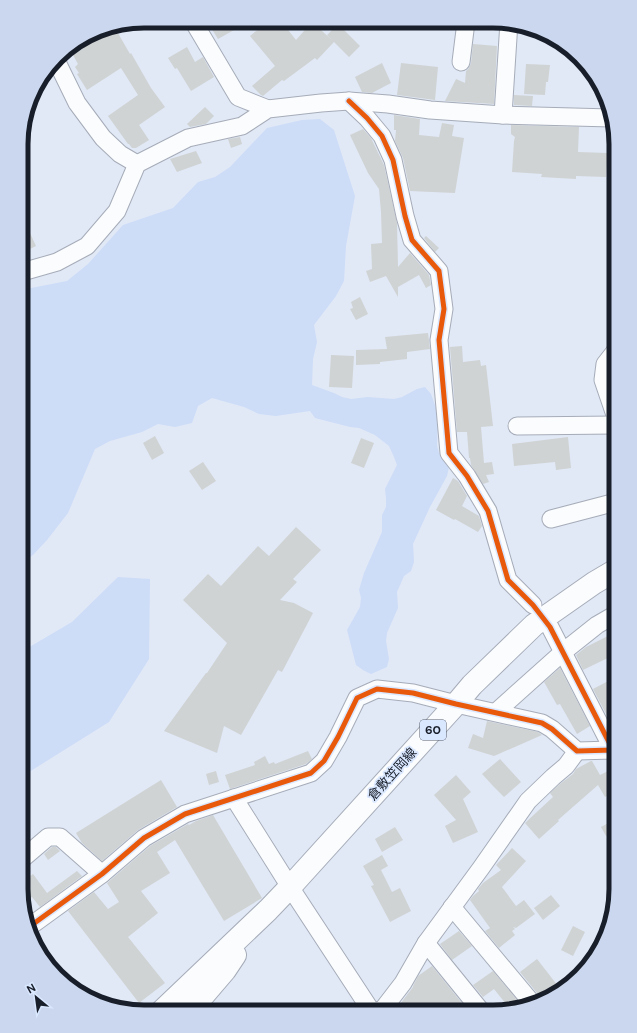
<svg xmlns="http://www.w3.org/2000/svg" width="637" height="1033" viewBox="0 0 637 1033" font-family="'DM Sans','Noto Sans JP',sans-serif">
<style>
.green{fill:#cddcf7}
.building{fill:#d0d3d3}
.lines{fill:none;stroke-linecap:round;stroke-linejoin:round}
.street-casing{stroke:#a6acb8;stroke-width:19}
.primary-casing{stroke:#a6acb8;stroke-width:24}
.street{stroke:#fafcfe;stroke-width:17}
.primary{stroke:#fafcfe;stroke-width:22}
.cycleway-casing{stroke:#d9e7ff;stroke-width:8}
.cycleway{stroke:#e8590c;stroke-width:5}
.labels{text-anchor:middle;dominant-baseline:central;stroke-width:3.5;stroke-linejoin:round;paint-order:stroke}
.shield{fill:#d9e7ff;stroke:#535b6a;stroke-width:1}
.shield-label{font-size:12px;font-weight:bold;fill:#191f2a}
.street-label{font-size:13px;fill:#191f2a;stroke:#d9e7ff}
.rim{fill:none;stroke:#191f2a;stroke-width:5}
</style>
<rect width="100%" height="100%" fill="#e1e9f7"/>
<g class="green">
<polygon points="320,119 334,130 355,196 346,246 344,281 336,296 314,325 317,342 313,359 312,385 334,393 342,397 351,399 368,397 394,399 402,397 417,389 425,387 431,394 437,411 438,419 437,445 439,453 445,460 449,467 447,476 430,507 413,544 414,562 411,571 404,576 397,592 398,608 387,633 386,641 389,659 387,667 371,674 363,670 356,665 347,630 360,607 361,598 359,590 364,573 382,532 382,515 386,507 386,498 385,489 397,465 394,457 389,446 375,435 359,428 350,427 315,418 310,411 276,416 259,414 244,407 212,398 198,406 192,423 175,427 158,424 142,432 110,441 95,449 68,513 47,540 33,555 21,563 22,288 31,288 67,281 88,264 123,225 173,208 198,182 215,177 230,167 267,128 302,120"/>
<polygon points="118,577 150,579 149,659 109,722 21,777 21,652 72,622"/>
</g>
<g class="building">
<polygon points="219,21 229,21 234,30 218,39 210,26"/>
<polygon points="268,21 281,21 296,40 312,22 332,40 327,35 338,24 360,46 349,57 334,42 317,60 315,58 284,81 282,80 263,96 261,95 252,86 275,66 250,36"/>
<polygon points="115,28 130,54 131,53 151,88 165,107 139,125 149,140 136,148 132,148 129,144 128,144 108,116 138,95 121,68 87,90 77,74 79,73 75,67 78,64 73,55 84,48 83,46"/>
<polygon points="473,44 497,46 494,104 445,101 456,79 465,83 466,71 469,68 471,63"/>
<polygon points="187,47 195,62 203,57 214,77 191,91 177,68 175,69 168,58"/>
<polygon points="382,63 391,83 372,93 362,92 355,77"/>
<polygon points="401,63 438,67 435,100 397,95"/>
<polygon points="526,64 550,65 548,82 546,82 545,95 524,94"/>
<polygon points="514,95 533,96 532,106 514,105"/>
<polygon points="205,107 214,116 206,124 190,127 187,124"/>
<polygon points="394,115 420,119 419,135 439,137 442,123 454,125 452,136 464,138 455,193 410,191 403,158 395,141 396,130 394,130"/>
<polygon points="511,125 579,127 578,152 608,153 606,177 576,176 576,179 541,177 542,174 512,172 514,141 515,137 511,134"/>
<polygon points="363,129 371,138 384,165 397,223 398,267 410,253 429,275 431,285 426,288 419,275 398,287 398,297 386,276 370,282 366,271 372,269 371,244 382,243 381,212 379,189 368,173 350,135"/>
<polygon points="240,137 242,144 231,148 228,139"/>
<polygon points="196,151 202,163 177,172 170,159"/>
<polygon points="22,216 36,246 26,251 22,242"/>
<polygon points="426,236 439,248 435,252 424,238"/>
<polygon points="360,297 368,314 356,320 350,309 353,308 351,302"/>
<polygon points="428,333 430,349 407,352 407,359 380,362 380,364 356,365 356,350 387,349 385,337"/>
<polygon points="462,346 463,362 480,360 481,366 486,365 493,426 481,427 484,463 492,462 494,474 486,475 489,482 483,484 471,465 470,458 469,458 467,432 457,432 450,347"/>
<polygon points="331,355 354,356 352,388 329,387"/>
<polygon points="155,436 164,453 152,460 143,443"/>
<polygon points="568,437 571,468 556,470 555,462 514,466 512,444"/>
<polygon points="361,438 374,443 364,468 351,463"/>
<polygon points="203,462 216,481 202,490 189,471"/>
<polygon points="453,478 458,481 467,496 462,506 479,516 482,526 478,532 455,519 454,520 436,510"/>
<polygon points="296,527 321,550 293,579 297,582 280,600 294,603 313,613 282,672 278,670 241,735 224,726 217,753 164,731 206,673 207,673 227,643 183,600 208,574 221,586 258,546 269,556"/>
<polygon points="616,632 616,654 583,670 576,655 586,647"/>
<polygon points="560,668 590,726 577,734 560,704 557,705 544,682"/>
<polygon points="616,677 616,733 593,689"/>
<polygon points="487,721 538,732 542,735 494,756 468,748 473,734 483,738"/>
<polygon points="308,751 312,759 306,764 230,789 225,775 255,765 254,762 265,756 269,764 274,762 275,764"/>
<polygon points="500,759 521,782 504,797 494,787 482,774"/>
<polygon points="591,761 592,761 600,775 612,769 616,775 616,810 607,796 605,797 598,785 558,820 559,821 539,839 525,823 553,797 550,793 560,784 573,774 576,769"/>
<polygon points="216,771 219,782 209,785 206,774"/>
<polygon points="456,775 471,792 463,799 478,832 453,843 445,826 456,820 434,795"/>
<polygon points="161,780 177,807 138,830 102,861 82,843 76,833"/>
<polygon points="213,815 262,898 224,921 175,840 157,852 170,873 141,891 158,913 128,937 165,983 139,1003 68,911 94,892 108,909 119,902 107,883 150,846 188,824 189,825 196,821"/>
<polygon points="616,819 616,831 606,836 601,827"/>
<polygon points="395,827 403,840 382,852 375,839"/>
<polygon points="52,847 56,847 60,851 48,860 44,854"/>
<polygon points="512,848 526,861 502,887 516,906 524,900 535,914 516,928 513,927 515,929 512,931 515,935 499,948 485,931 490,928 470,900 473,896 479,891 478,889 483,883 501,870 496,865"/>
<polygon points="382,855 388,866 381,870 392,892 400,888 411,911 390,922 371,886 374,885 363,866"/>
<polygon points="77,871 82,876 40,907 32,897 24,902 21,889 21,883 33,874 47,893"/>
<polygon points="551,895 560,906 543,920 534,908"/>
<polygon points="573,926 585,932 573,956 561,950"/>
<polygon points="459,931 472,946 452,960 440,944"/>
<polygon points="537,959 558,986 556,990 542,1001 541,998 520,972"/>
<polygon points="432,966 469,1012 394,1012 413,987 413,986 418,976"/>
<polygon points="493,971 522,1006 510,1009 494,989 483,997 473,985"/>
</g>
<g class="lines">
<g class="street-casing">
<g id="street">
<polyline points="193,21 238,97 268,109"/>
<polyline points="56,60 77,103 103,138 120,154 137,164"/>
<polyline points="461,62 466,22"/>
<polyline points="349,101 367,118 382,136 393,160 405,216 412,240 439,271 444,309 439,340 449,453 467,476 488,511 508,580 533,605"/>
<polyline points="503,115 509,22"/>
<polyline points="22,272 57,262 87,246 117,211 137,164 188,138 242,126 268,109 321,103 349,101 388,104 430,110 503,115 611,118"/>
<polyline points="616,418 603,380 605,364 616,350"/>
<polyline points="517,426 616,425"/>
<polyline points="551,519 616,502"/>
<polyline points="550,627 613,750"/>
<polyline points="496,712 563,652 597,625 616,614"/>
<polyline points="234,798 290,887 372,1012"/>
<polyline points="21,860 48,837 60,837 102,874"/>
<polyline points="452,907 533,1004"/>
<polyline points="29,927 102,874 144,838 185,814 311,773 324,761 338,737 357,698 377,689 413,693 456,704 542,723 552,729 577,751 613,750 616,752"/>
<polyline points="426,943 482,1012"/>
<polyline points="374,1012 383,1009 403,983 426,943 481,868 528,801 553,777 566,766 577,751"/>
</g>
</g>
<g class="primary-casing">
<g id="primary">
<polyline points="162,1011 268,910 290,887 456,704 472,685 534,625 594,583 616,570"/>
<polyline points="190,1011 225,970 235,955"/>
</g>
</g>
<use href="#street" class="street"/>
<use href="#primary" class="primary"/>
<g class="cycleway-casing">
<g id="cycleway">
<polyline points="349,101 367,118 382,136 393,160 405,216 412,240 439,271 444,309 439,340 449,453 467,476 488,511 508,580 533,605 550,627 613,750"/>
<polyline points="29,927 102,874 144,838 185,814 311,773 324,761 338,737 357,698 377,689 413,693 456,704 542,723 552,729 577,751 613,750 616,752"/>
</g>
</g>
<use href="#cycleway" class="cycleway"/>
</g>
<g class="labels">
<rect class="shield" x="420" y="720" width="26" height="20" rx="3"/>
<g class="shield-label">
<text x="433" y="730">60</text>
</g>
<g class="street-label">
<text transform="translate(392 774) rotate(-48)">倉敷笠岡線</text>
</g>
</g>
<path d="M0 0H637V1033H0ZM144 28H493A116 116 0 0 1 609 144V889A116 116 0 0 1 493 1005H144A116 116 0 0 1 28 889V144A116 116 0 0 1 144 28Z" fill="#cad7ee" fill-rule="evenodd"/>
<path class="rim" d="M144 28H493A116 116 0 0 1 609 144V889A116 116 0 0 1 493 1005H144A116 116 0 0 1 28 889V144A116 116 0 0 1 144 28Z"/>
<g transform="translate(36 997) rotate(331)" stroke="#d9e7ff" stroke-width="3" paint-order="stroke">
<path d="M0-3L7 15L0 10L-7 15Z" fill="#191f2a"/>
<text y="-6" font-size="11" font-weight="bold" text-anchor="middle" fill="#191f2a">N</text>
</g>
</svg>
